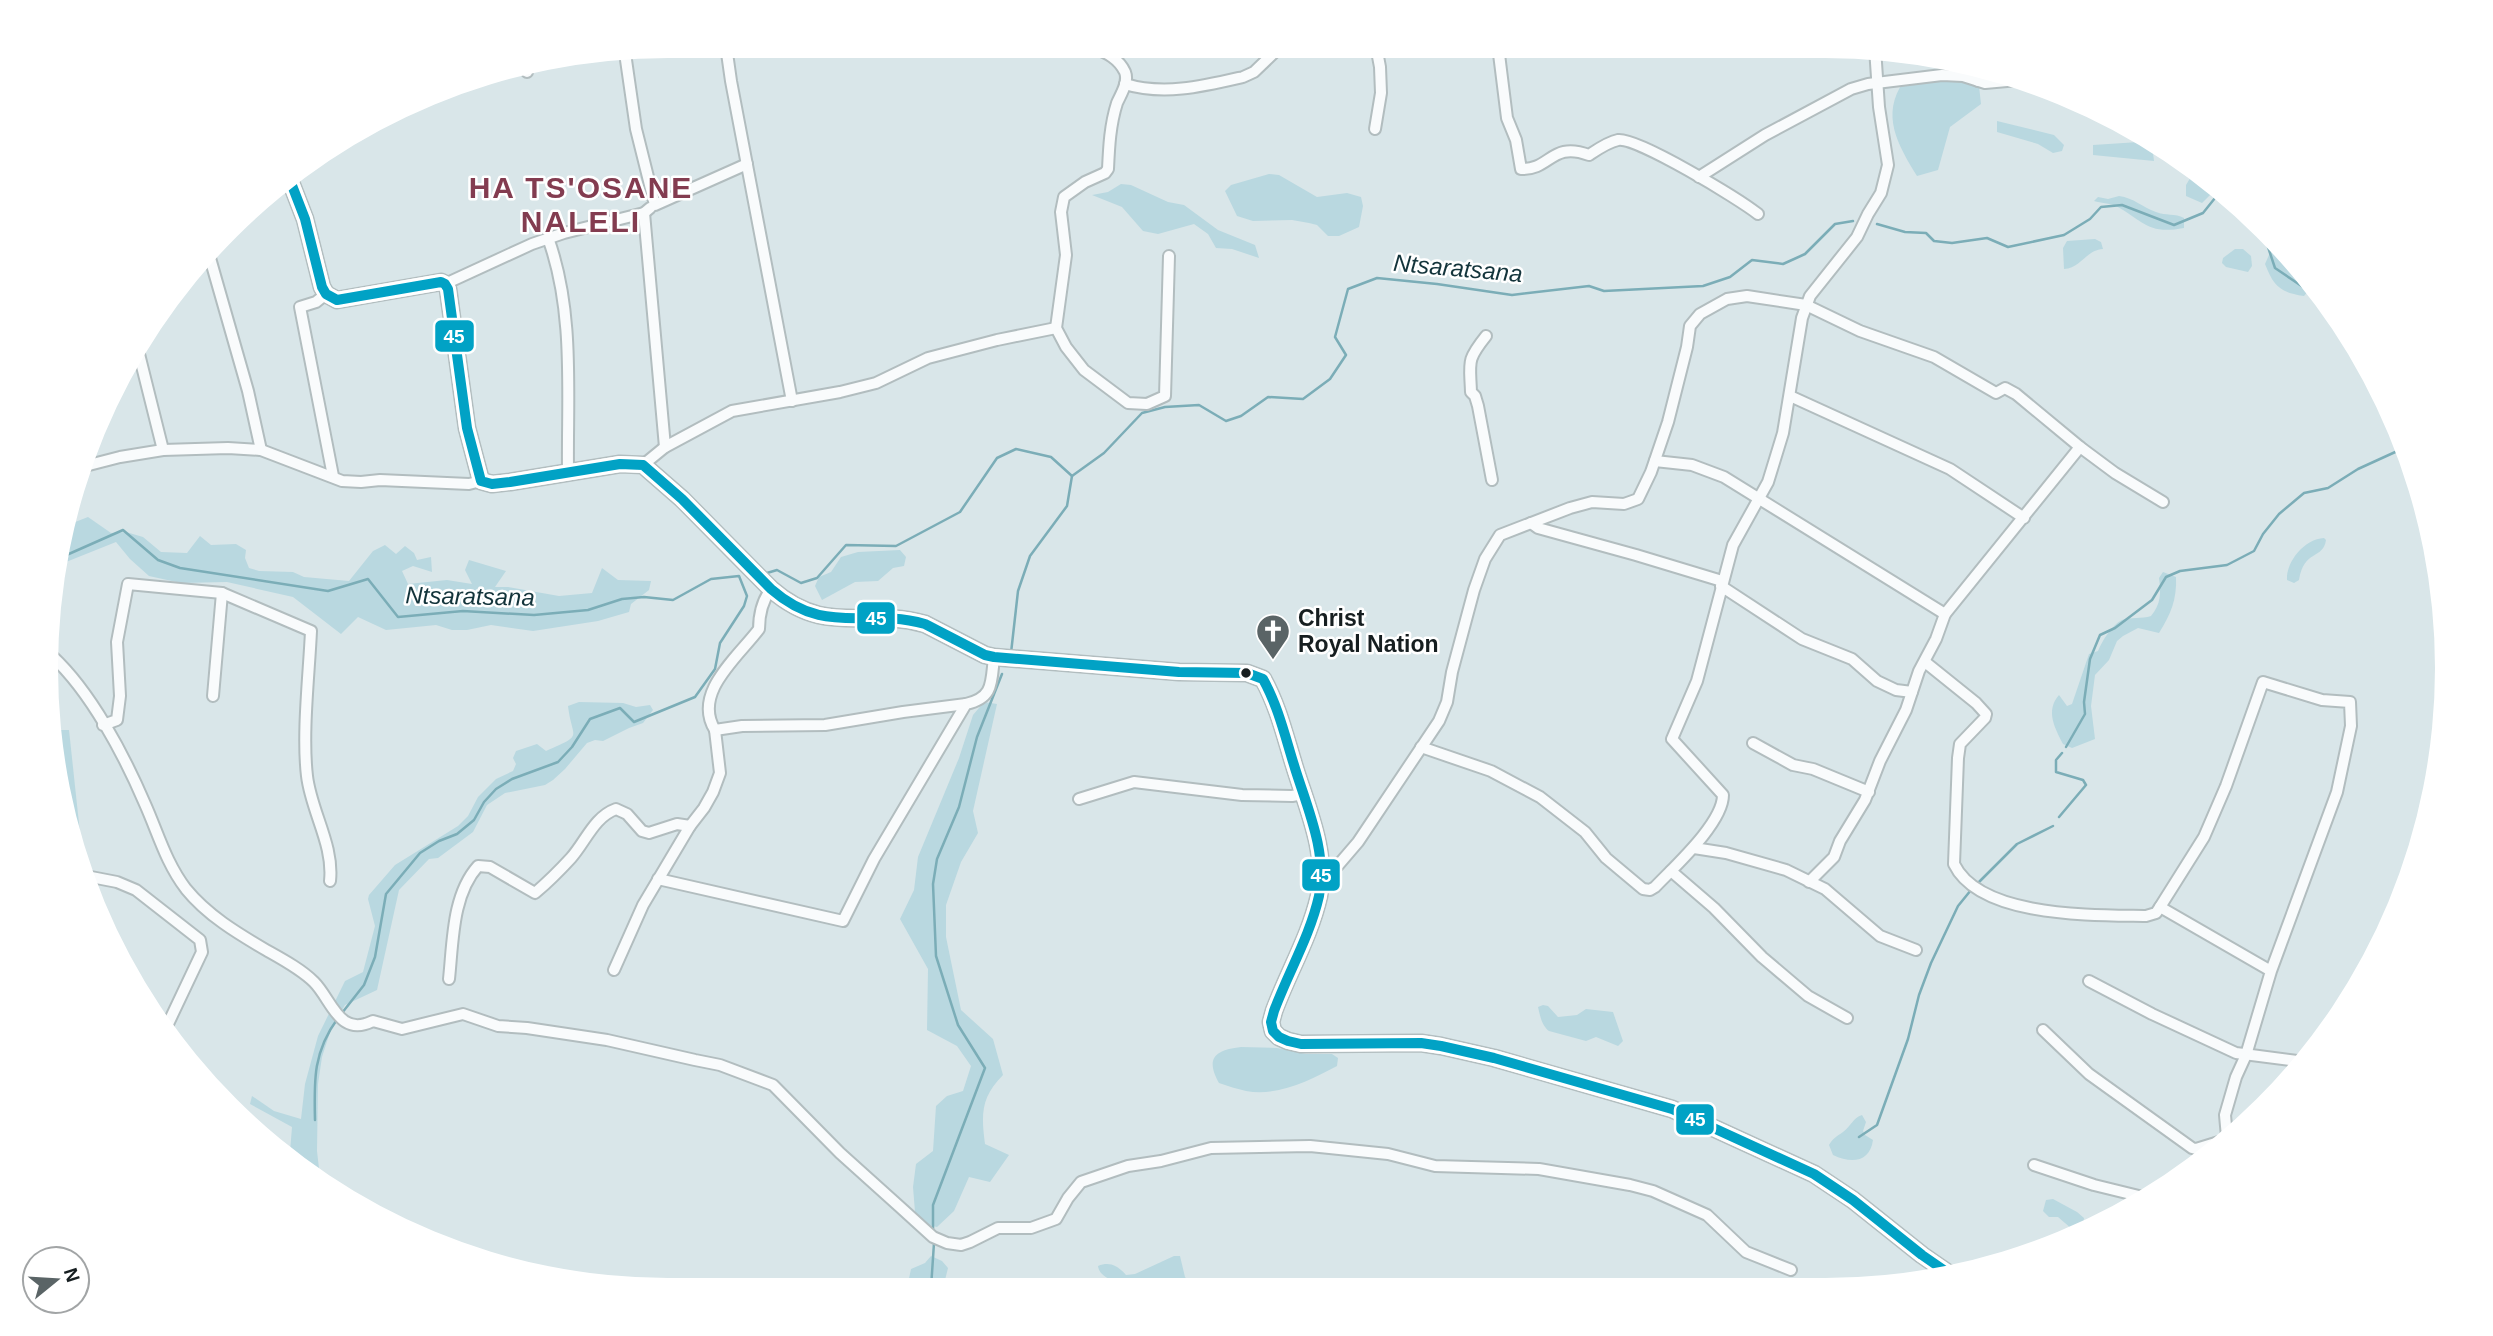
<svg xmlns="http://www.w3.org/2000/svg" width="2493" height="1336" viewBox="0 0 2493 1336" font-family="Helvetica,sans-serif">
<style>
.green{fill:#b9d8e0}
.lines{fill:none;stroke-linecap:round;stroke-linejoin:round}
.stream{stroke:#7badb7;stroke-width:2.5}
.street-casing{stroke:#b2bdbf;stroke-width:14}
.secondary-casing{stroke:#b2bdbf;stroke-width:19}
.street{stroke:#f9fbfc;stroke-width:10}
.secondary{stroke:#ebf3f5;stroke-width:16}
.bus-1-casing{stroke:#fff;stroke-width:16}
.bus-1{stroke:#01a2c5;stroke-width:10}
.bus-dot{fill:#161e20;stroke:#fff;stroke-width:2.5}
.labels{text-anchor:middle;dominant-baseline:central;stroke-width:5;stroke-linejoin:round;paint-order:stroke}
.poi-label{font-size:23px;font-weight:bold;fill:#161e20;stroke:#fff;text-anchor:start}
.water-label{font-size:24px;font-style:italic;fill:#13343b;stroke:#fff}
.district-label{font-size:30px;font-weight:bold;letter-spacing:2px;fill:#833c50;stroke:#fff}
.line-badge{stroke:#fff;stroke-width:2.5}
.badge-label{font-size:19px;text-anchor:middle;font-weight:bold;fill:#fff}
</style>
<rect width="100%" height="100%" fill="#d9e6e9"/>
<g class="green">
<path d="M1948,77L1979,86L1981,104L1950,127L1938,170L1917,176C1898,145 1880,115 1904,81Z"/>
<polygon points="1997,121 2054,135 2064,145 2062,151 2053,153 2038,144 1997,132"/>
<polygon points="2139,142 2152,145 2154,161 2093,155 2093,145"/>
<polygon points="1269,174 1279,175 1317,197 1347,193 1361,197 1363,206 1359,227 1339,236 1328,236 1317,225 1309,223 1292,220 1253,221 1237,216 1225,191 1231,185"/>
<polygon points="2199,174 2220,189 2214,191 2202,203 2186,196 2186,185 2192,175"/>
<polygon points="1121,184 1131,185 1168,202 1184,205 1218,230 1255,245 1259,258 1232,249 1216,248 1208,234 1194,224 1158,234 1143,231 1122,207 1092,195 1108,192"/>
<path d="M2119,196C2134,198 2142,207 2156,212C2166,216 2175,213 2184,218V228C2147,235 2144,221 2116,206C2109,203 2101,203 2094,201L2098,197L2108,199Z"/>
<path d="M2270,237L2314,284L2304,296C2280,292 2274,287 2265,264L2269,255Z"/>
<path d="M2095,239L2101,242L2103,249C2086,250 2081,268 2064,269L2063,248L2067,241Z"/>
<polygon points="2235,249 2243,249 2251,256 2252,266 2248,272 2226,267 2222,263 2223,258"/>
<polygon points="88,517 111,533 126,532 143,537 161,552 187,553 200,536 211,545 236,544 246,550 245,558 249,568 259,571 293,572 304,577 349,581 373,551 385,545 396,554 405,546 414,553 417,560 431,557 432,572 413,566 402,571 408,584 447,580 472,584 465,570 469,560 506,571 495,587 508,587 559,596 592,593 602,568 618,580 651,581 649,590 631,604 629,612 598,621 533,631 491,625 467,630 452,630 436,625 386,630 358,617 341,634 293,597 227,582 181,583 149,576 130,559 116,542 61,564 65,526"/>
<path d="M2324,538L2326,540C2323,560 2304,549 2299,580L2294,583L2287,580C2286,561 2305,539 2324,538Z"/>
<polygon points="900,550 906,557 904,566 893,568 878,581 855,582 822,600 815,586 819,577 831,572 841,557 858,552"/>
<path d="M2163,572L2176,577C2177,599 2171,614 2159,633L2138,628L2123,636L2117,641L2109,660L2095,675L2091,706L2095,739L2072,748L2063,744C2055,728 2045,711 2059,695L2067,706L2072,704L2089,654L2098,651C2102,641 2112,625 2122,620C2130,617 2142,619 2151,616C2161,604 2161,593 2159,578Z"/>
<path d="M579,702L623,703L636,707L650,705L653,710L643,723L629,728L603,741L595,740L587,743L565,769L553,780L545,785L505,793L487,805L473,832L438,858L429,859L399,890L377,990L345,1005L331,1029L322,1057L318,1084L317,1151L320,1177L290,1152L292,1127L250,1104L252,1096L274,1111L301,1119L305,1084L318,1036L345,981L363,972L375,926L368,899L369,895L395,865L458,826L468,816L478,797L496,779L513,771L516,764L513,758L516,751L537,744L546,751C585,734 572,740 568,706Z"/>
<path d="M984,702L997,704L973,811L978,833L961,862L946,905V937L961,1010L993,1039L1003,1075C981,1097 981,1114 985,1144L1009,1155L990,1182L969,1177L954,1211L937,1227L928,1225L915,1212L913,1187L916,1164L933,1151L936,1106L947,1096L963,1091L971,1066L957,1046L927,1030L928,969L900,919L914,890L918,857L959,758L973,715Z"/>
<polygon points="52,730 69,730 81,842 78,843"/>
<path d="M1543,1005L1548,1006L1558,1017L1577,1015L1586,1009L1613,1012L1623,1041L1618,1046L1596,1037L1586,1041L1549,1031C1542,1026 1540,1016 1538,1007Z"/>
<path d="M1241,1047L1277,1048L1306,1054H1332L1338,1058L1337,1066C1310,1080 1278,1097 1246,1091C1237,1089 1228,1086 1219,1083C1205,1058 1215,1050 1241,1047Z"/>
<path d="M1862,1115L1866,1122L1863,1131L1865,1135L1873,1140C1870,1162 1852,1164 1833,1155L1829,1145C1834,1137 1836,1137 1843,1132C1851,1126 1853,1118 1862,1115Z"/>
<polygon points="2053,1199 2077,1212 2084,1218 2083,1226 2079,1230 2072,1229 2058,1217 2049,1217 2043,1211 2046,1200"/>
<polygon points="931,1256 942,1261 948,1268 943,1288 907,1288 911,1269 925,1263"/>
<path d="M1174,1256H1180L1185,1277L1192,1286L1207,1287C1185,1287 1101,1293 1098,1266C1110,1261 1118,1266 1126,1275L1135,1274Z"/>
</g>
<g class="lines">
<g class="stream">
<polyline points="1877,224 1905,232 1926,233 1934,241 1952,243 1987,238 2008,247 2064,235 2090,219 2101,207 2122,205 2174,225 2203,213 2219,193 2225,192"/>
<polyline points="2262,229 2275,268 2306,289 2321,292"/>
<polyline points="62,557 123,530 158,560 180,568 328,591 368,579 398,617 463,611 534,615 588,610 622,599 644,597 673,600 711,579 739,576 747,596 744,606 720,643 715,669 695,697 634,722 620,708 590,719 572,747 558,762 512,779 496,789 484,802 474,820 457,834 439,841 420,853 386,894 375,957 364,985 342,1013"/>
<polyline points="767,573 777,570 801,583 817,578 846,545 896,546 960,512 997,458 1016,449 1051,457 1072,476 1104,453 1142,413 1165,407 1199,405 1226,421 1241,416 1268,397 1303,399 1330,379 1346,355 1335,337 1348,289 1377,278 1437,284 1512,295 1589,286 1604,291 1703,286 1730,277 1752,260 1783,264 1805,254 1835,224 1853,221"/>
<polyline points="1011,653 1018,591 1030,556 1067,506 1072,476"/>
<polyline points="2066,747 2085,714 2084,702 2090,659 2100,635 2115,628 2152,600 2166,577 2180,571 2227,565 2254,551 2263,534 2279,514 2304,493 2328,488 2358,469 2404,448"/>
<polyline points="2059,817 2086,785 2083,780 2056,772 2056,760 2062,753"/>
<polyline points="1976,885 2017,844 2053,826"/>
<path d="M315,1120C314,1080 313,1052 338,1018"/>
<polyline points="1859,1137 1877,1125 1908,1039 1919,995 1931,963 1958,906 1971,890"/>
<polyline points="933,1233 933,1205 985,1068 958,1025 936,956 933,884 937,859 959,807 977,737 1002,674"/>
<polyline points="931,1288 934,1243"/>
</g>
<g class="street-casing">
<g id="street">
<polyline points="726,46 731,81 792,401"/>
<path d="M1091,46C1104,52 1118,57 1125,72C1129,82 1121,94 1117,103C1110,125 1109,147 1108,169L1105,173L1085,182L1064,197L1061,212L1066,255L1056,328L1066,347L1084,370L1128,403L1147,404L1165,396L1169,256"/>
<path d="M1498,46L1507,118L1516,140L1521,169C1551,170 1551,141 1589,155C1598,149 1608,142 1618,140C1637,137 1739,199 1758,214"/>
<polyline points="625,53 636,129 655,205 747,164"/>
<polyline points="527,69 527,72"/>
<polyline points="1978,81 1978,65"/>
<path d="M1125,84C1164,96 1204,86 1243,77L1254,72L1281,46"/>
<polyline points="1375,129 1381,93 1380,67 1376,46"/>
<polyline points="1699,177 1765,135 1851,89 1868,84 1942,75 1963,76 1985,83 2018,80"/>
<polyline points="644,213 665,447"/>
<path d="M548,238C575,312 567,395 568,472"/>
<polyline points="210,258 248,391 261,450"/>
<polyline points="445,284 532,244 564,233 644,213 650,208"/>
<polyline points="326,294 316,302 300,307 333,476"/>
<path d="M1486,336C1466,361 1470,362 1471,392L1475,396L1478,406L1492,480"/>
<polyline points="138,350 163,450"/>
<polyline points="1790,396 1950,469 2024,518"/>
<polyline points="2080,447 2115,473 2163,502"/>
<polyline points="1655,461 1692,465 1724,477 1945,614"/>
<polyline points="643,465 665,447 732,411 840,392 876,383 928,358 997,340 1056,328"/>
<polyline points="85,466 120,457 163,450 228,448 261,450 342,481 361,482 380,480 469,484 481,481"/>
<polyline points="1531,523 1538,528 1636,555 1722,581"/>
<polyline points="1721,586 1802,639 1852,659 1877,681 1896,690 1912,692"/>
<path d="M771,589C762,601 759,613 759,629C738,657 692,693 715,730L742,726L825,725L903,712L966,704"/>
<path d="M52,656C91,692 124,755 145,804C158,833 166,863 186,889C207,915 237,933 266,950C282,959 301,969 314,982C332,1000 339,1038 373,1021L402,1029L463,1014L498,1026L527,1028L607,1040L695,1060L720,1065L773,1085L840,1153L900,1207L933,1237L947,1243L961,1245L970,1242L998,1228H1031L1056,1219L1068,1198L1081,1182L1128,1166L1161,1161L1211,1148L1310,1146L1388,1154L1435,1166L1539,1169L1630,1185L1653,1191L1707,1215L1746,1252L1791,1270"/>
<path d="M1925,662L1976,703L1986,714L1985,718L1960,744L1958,758L1954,864C1980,918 2094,915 2146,916L2156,913L2160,907"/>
<polyline points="213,696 222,593"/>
<path d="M103,725L117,720L120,696L117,642L128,584L222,593L311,631C309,675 302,733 307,776C311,811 334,845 330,881"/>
<polyline points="1753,743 1793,765 1813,769 1869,792"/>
<path d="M1421,747L1491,771L1540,797L1585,832L1606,858L1643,889L1650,890L1655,887C1674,867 1723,823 1723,795L1672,739L1697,681L1733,545L1768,482L1783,433L1802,318L1810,296L1857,237L1868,214L1881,193L1888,165L1879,107L1875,48"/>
<polyline points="1079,799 1134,782 1242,795 1292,796 1303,794"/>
<polyline points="1694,848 1726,853 1786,870 1825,889 1880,936 1916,950"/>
<polyline points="1671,871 1714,908 1762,957 1808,996 1847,1018"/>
<polyline points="86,876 117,882 136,890 200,940 202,952 167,1026"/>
<path d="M658,879L843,921L874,859L966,704C994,698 991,682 994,657"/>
<polyline points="1320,879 1328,877 1358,842 1439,721 1447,702 1452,672 1474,590 1485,559 1500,535 1570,508 1592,502 1624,504 1638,499 1651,472 1668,422 1687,347 1690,326 1700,314 1727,299 1747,296 1806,305 1860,331 1934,357 1996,393 2005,388 2016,394 2080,447 1945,614 1936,639 1919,671 1906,710 1880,761 1865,800 1840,841 1834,857 1809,882"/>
<polyline points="614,970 643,905 690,826 704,808 713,792 720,773 715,730"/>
<path d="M449,979C453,942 452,895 478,866L490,867L535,893C548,882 560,870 571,858C586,841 594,817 616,809L627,814L642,831L649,833L677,824L690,826"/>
<polyline points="2089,981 2152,1014 2236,1053 2305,1062"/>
<polyline points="2043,1030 2089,1074 2192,1148 2196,1149 2222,1141"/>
<polyline points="2227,1137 2225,1115 2236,1077 2246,1055 2271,971 2337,792 2351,726 2350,702 2322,700 2263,682 2226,786 2204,837 2160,907 2271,971"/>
<polyline points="2034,1165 2094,1185 2147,1198"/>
</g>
</g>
<g class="secondary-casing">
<path id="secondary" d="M288,175L305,219L322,287L326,294L337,300L441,282L445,284L448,289L467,428L481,481L492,484L510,482L620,464L643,465L682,499L771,589C826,637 864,607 925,624L985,655L994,657L1179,672L1247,673L1263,679C1278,706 1285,736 1294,765C1306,805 1328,852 1319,896C1310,936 1288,973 1274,1011L1271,1022L1273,1031L1279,1037L1288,1041L1301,1044L1421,1043L1441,1046L1494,1058L1672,1109L1814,1174L1853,1200L1922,1255L1951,1275"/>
</g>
<use href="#street" class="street"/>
<use href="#secondary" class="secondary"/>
<g class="bus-1-casing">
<path id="bus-1" d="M288,175L305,219L322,287L326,294L337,300L441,282L445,284L448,289L467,428L481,481L492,484L510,482L620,464L643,465L682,499L771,589C826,637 864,607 925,624L985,655L994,657L1179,672L1247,673L1263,679C1278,706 1285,736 1294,765C1306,805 1328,852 1319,896C1310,936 1288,973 1274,1011L1271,1022L1273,1031L1279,1037L1288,1041L1301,1044L1421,1043L1441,1046L1494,1058L1672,1109L1814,1174L1853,1200L1922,1255L1951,1275"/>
</g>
<use href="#bus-1" class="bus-1"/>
</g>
<defs>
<g id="church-pin" transform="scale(1.75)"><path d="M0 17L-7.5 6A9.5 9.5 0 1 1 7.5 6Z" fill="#5a6466" stroke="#fff"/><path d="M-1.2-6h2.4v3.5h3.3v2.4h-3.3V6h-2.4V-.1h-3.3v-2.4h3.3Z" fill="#fff"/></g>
</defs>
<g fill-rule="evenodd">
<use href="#church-pin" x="1273" y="631"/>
</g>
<circle class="bus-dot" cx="1246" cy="673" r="6"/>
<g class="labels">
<g class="poi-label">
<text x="1298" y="618">Christ<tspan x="1298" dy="26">Royal Nation</tspan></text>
</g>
<g class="water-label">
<text transform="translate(1458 268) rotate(5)">Ntsaratsana</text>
<text transform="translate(470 596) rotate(1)">Ntsaratsana</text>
</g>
<g class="district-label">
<text x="581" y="187">HA TS'OSANE<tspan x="581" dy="34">NALELI</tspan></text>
</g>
</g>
<path d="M0 0H2493V1336H0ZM668 58H1825A610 610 0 0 1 2435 668V668A610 610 0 0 1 1825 1278H668A610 610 0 0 1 58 668V668A610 610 0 0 1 668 58Z" fill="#fff" fill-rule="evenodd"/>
<g class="line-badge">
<rect x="434" y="319" width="41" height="34" rx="7" fill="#01a2c5"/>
<rect x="856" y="601" width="40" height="34" rx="7" fill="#01a2c5"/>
<rect x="1301" y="858" width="40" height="34" rx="7" fill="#01a2c5"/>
<rect x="1675" y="1103" width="40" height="33" rx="7" fill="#01a2c5"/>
</g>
<g class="badge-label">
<text x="454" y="343">45</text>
<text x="876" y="625">45</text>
<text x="1321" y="882">45</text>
<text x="1695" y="1126">45</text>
</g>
<g transform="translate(56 1280) rotate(72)"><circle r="33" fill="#ffffff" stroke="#a2a5a6" stroke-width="2"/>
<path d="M0-5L12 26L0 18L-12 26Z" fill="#5a6466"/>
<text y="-10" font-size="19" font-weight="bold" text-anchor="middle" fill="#161e20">N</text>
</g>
</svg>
